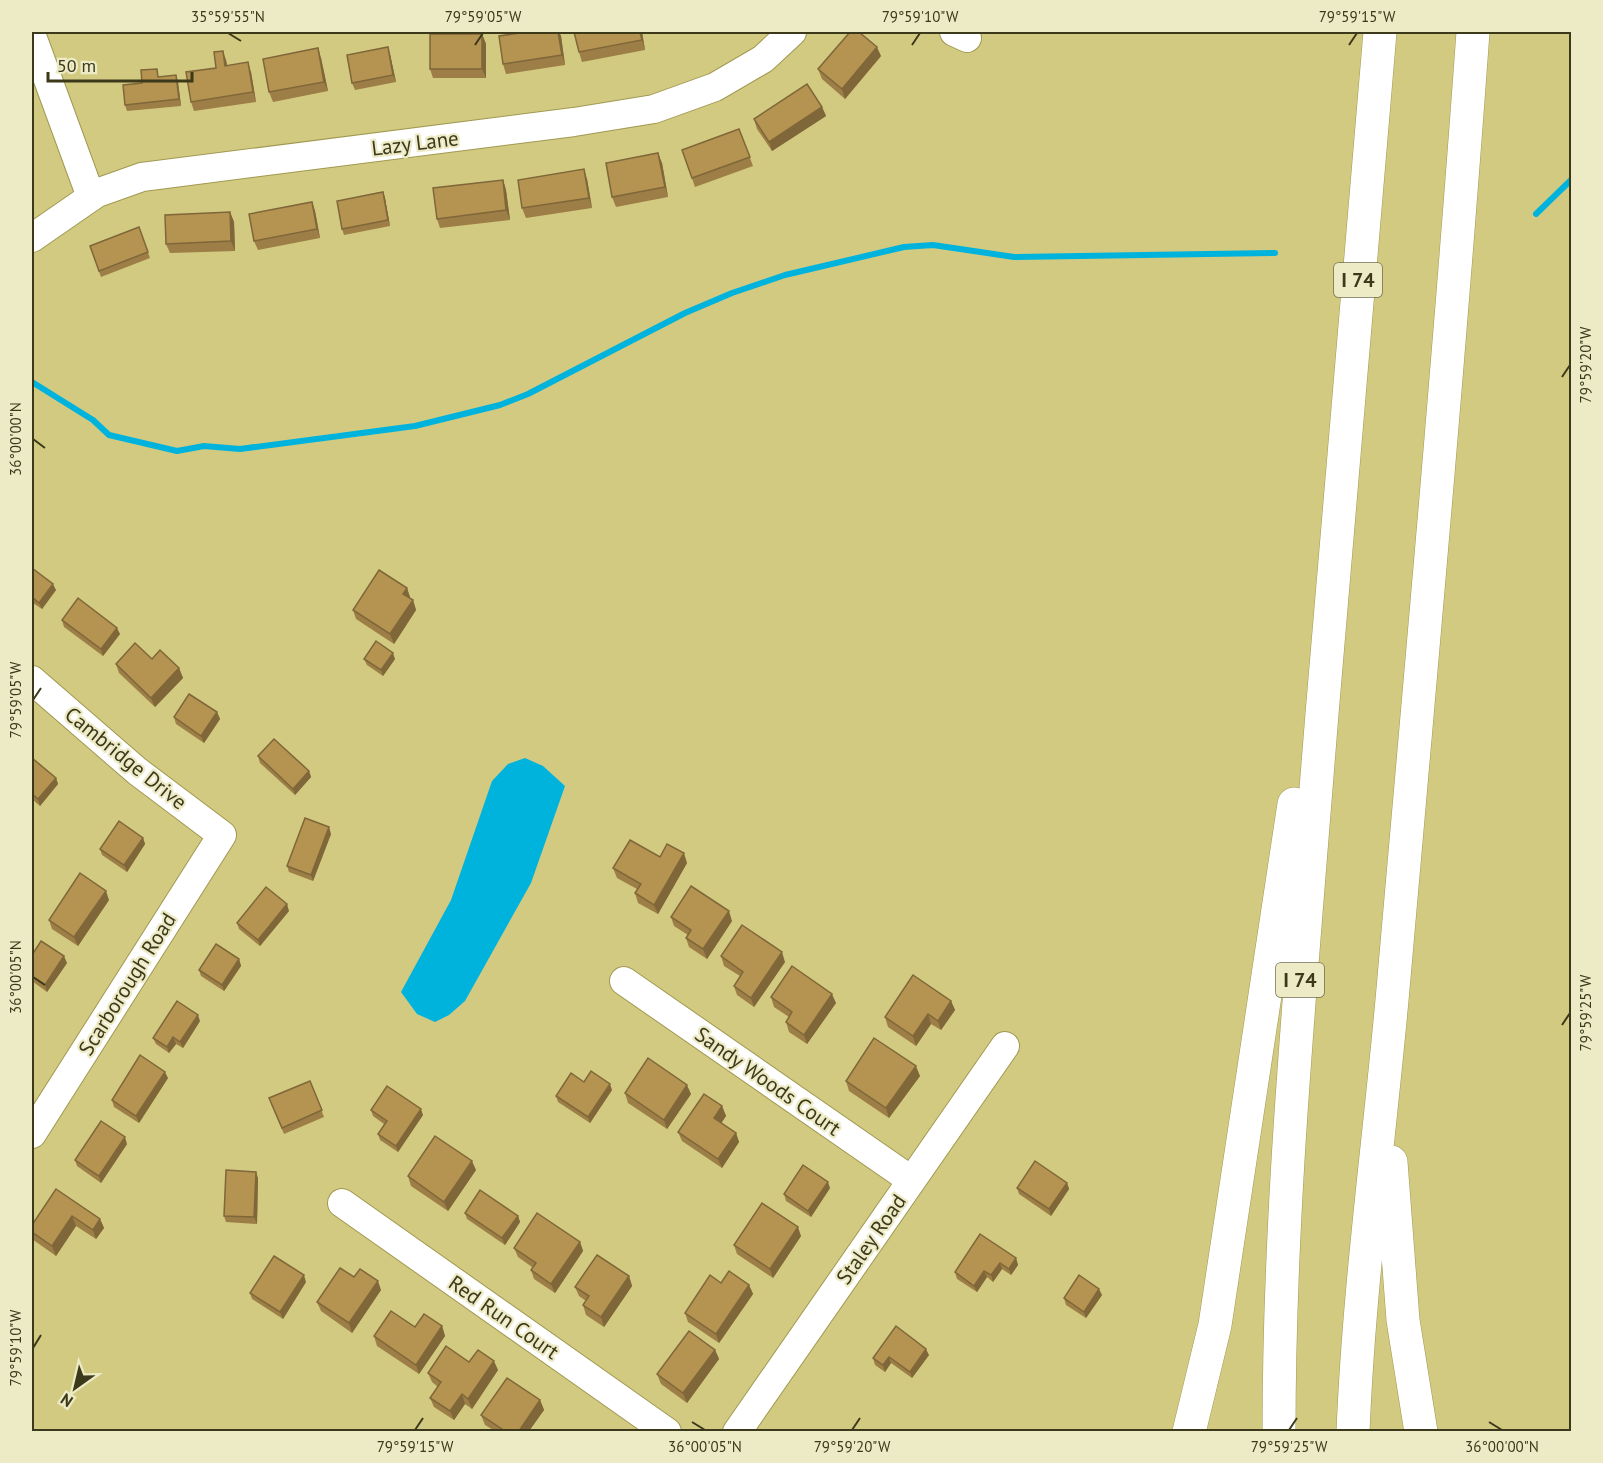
<svg xmlns="http://www.w3.org/2000/svg" width="1603" height="1463" viewBox="0 0 1603 1463" font-family="'PT Sans',sans-serif">
<style>
.water{fill:#00b3dd}
.lines{fill:none;stroke-linecap:round;stroke-linejoin:round}
.stream{stroke:#00b3dd;stroke-width:6}
.minor-casing{stroke:#a19951;stroke-width:30}
.highway-casing{stroke:#a19951;stroke-width:34}
.minor{stroke:#fff;stroke-width:28}
.highway{stroke:#fff;stroke-width:33}
.wall{fill:#9c7e46}
.shaded-wall{fill:#7f6739}
.building{fill:#b59351;stroke:#7f6739;stroke-width:1.5}
.ticks{fill:none;stroke:#3c391b;stroke-width:2}
.labels{text-anchor:middle;dominant-baseline:central;stroke-width:4.5;stroke-linejoin:round;paint-order:stroke}
.shield{fill:#edeac6;stroke:#716e4e;stroke-width:1.5}
.shield-label{font-size:20px;font-weight:bold;fill:#3c391b}
.street-label{font-size:21px;fill:#3c391b;stroke:#edeac6}
.neatline{fill:none;stroke:#3c391b;stroke-width:2}
.ticks-label{font-size:15px;text-anchor:middle;fill:#3c391b}
</style>
<rect width="100%" height="100%" fill="#d2ca81"/>
<polygon class="water" points="525,758 543,766 565,786 531,883 465,1001 449,1015 435,1022 417,1014 401,992 451,900 492,781 508,764"/>
<g class="lines">
<g class="stream">
<polyline points="1536,214 1572,179"/>
<polyline points="32,382 93,420 109,435 177,451 204,446 240,449 415,426 500,405 528,394 685,313 732,293 785,275 904,247 933,245 1014,257 1275,253"/>
</g>
<g class="minor-casing">
<g id="minor">
<polyline points="954,32 967,38"/>
<polyline points="32,36 91,197"/>
<polyline points="32,238 97,193 142,177 574,122 654,109 715,87 763,59 792,32"/>
<polyline points="32,680 137,771 222,835 32,1134"/>
<polyline points="624,981 911,1180"/>
<polyline points="342,1203 667,1432"/>
<polyline points="737,1432 1005,1046"/>
</g>
</g>
<g class="highway-casing">
<g id="highway">
<polyline points="1391,1162 1403,1320 1421,1432"/>
<polyline points="1189,1432 1215,1325 1294,804"/>
<path d="M1279,1432C1279,1229 1297,1027 1313,826C1334,561 1357,296 1380,32"/>
<path d="M1353,1432C1359,1283 1380,1136 1393,989C1421,670 1450,351 1473,32"/>
</g>
</g>
<use href="#minor" class="minor"/>
<use href="#highway" class="highway"/>
</g>
<g class="wall">
<polygon points="526,32 559,32 561,36 565,65 506,74 503,64"/>
<polygon points="574,32 642,32 645,50 582,62 579,52"/>
<polygon points="482,34 486,44 486,78 433,78 430,69"/>
<polygon points="390,54 396,82 355,90 352,83"/>
<polygon points="881,56 845,99 822,79 818,69"/>
<polygon points="321,58 328,91 273,102 269,92"/>
<polygon points="226,60 227,66 251,72 256,102 194,111 191,102 216,68"/>
<polygon points="159,77 178,82 181,106 127,111 125,105 142,83"/>
<polygon points="822,107 826,116 772,151 757,129 754,119"/>
<polygon points="739,129 753,166 695,187 682,150"/>
<polygon points="662,163 668,197 616,207 612,197"/>
<polygon points="587,179 592,208 526,218 522,208"/>
<polygon points="503,180 506,190 510,220 440,228 437,219"/>
<polygon points="383,192 385,198 390,226 344,235 342,229"/>
<polygon points="312,202 315,211 320,238 258,250 254,241"/>
<polygon points="230,212 234,222 235,251 170,253 166,244"/>
<polygon points="139,227 150,258 101,277 90,246"/>
<polygon points="32,568 56,590 42,609 33,603 32,605"/>
<polygon points="407,588 410,598 413,600 416,610 394,644 356,619 353,610"/>
<polygon points="62,620 120,634 103,656 64,627"/>
<polygon points="152,659 179,668 183,678 155,707 119,673 116,664"/>
<polygon points="364,659 395,659 383,676 367,665"/>
<polygon points="217,712 220,719 204,743 176,724 174,717"/>
<polygon points="258,756 309,771 311,777 295,795 260,763"/>
<polygon points="32,758 56,778 58,784 40,806 32,799"/>
<polygon points="331,834 313,881 289,872 287,866"/>
<polygon points="143,838 145,844 127,872 102,855 100,849"/>
<polygon points="660,857 687,863 658,914 638,903 635,893 637,889 617,878 613,868"/>
<polygon points="109,900 78,946 52,929 49,920"/>
<polygon points="289,911 260,946 239,929 237,923"/>
<polygon points="671,917 732,921 707,959 689,947 686,938 688,935 674,926"/>
<polygon points="32,955 67,963 47,992 32,981"/>
<polygon points="721,956 785,962 754,1007 737,995 734,986 740,976 724,966"/>
<polygon points="239,959 241,966 224,991 201,976 199,970"/>
<polygon points="771,997 836,1003 807,1044 789,1032 786,1022 789,1017 774,1007"/>
<polygon points="951,1001 955,1010 941,1030 931,1024 916,1046 888,1027 885,1017"/>
<polygon points="200,1021 183,1048 176,1044 169,1053 156,1044 153,1038"/>
<polygon points="920,1076 889,1118 849,1091 846,1081"/>
<polygon points="168,1078 139,1123 114,1107 112,1100"/>
<polygon points="310,1081 324,1117 284,1134 271,1104"/>
<polygon points="584,1082 612,1090 590,1123 558,1102 556,1096"/>
<polygon points="625,1093 691,1094 667,1129 628,1103"/>
<polygon points="722,1106 726,1116 721,1123 736,1133 739,1142 722,1168 682,1141 678,1132"/>
<polygon points="371,1110 423,1115 398,1152 380,1140 378,1134 384,1124 373,1116"/>
<polygon points="127,1144 101,1183 77,1166 75,1160"/>
<polygon points="476,1170 448,1211 411,1186 408,1176"/>
<polygon points="258,1178 257,1224 226,1222 224,1216"/>
<polygon points="1067,1183 1069,1189 1051,1216 1019,1194 1017,1188"/>
<polygon points="830,1188 811,1217 786,1201 784,1194"/>
<polygon points="56,1189 100,1219 104,1228 96,1239 76,1226 56,1256 32,1239 32,1225"/>
<polygon points="465,1213 518,1216 520,1222 505,1245 467,1219"/>
<polygon points="801,1236 773,1278 737,1254 734,1245"/>
<polygon points="580,1242 583,1251 555,1293 534,1279 531,1270 532,1267 518,1257 514,1248"/>
<polygon points="1016,1258 1018,1265 1011,1275 1002,1269 993,1282 987,1277 977,1292 957,1279 955,1272"/>
<polygon points="629,1276 632,1286 604,1327 586,1315 583,1305 586,1301 579,1296 575,1287"/>
<polygon points="354,1277 381,1290 352,1333 321,1311 317,1302"/>
<polygon points="306,1282 283,1319 252,1299 250,1293"/>
<polygon points="721,1283 749,1285 753,1294 719,1343 688,1322 685,1313"/>
<polygon points="1102,1295 1086,1318 1066,1305 1064,1298"/>
<polygon points="442,1326 445,1336 419,1374 377,1346 374,1336 415,1327"/>
<polygon points="715,1350 719,1359 687,1403 661,1384 657,1374"/>
<polygon points="929,1355 912,1378 891,1363 885,1372 875,1365 873,1358"/>
<polygon points="469,1362 498,1370 472,1409 465,1404 454,1420 434,1407 430,1398 438,1387 432,1382 428,1373"/>
<polygon points="540,1400 544,1410 529,1431 495,1431 485,1425 481,1415"/>
</g>
<g class="shaded-wall">
<polygon points="558,32 559,32 561,36 565,65 562,55"/>
<polygon points="640,32 642,32 645,50 642,40"/>
<polygon points="482,34 486,44 486,78 482,69"/>
<polygon points="388,47 390,54 396,82 393,75"/>
<polygon points="877,47 881,56 845,99 842,89"/>
<polygon points="318,48 321,58 328,91 324,82"/>
<polygon points="223,51 226,60 229,75 225,66"/>
<polygon points="248,62 251,72 256,102 253,92"/>
<polygon points="176,75 178,82 181,106 179,99"/>
<polygon points="822,107 826,116 772,151 769,142"/>
<polygon points="658,153 662,163 668,197 665,187"/>
<polygon points="584,169 587,179 592,208 589,198"/>
<polygon points="503,180 506,190 510,220 506,210"/>
<polygon points="383,192 385,198 390,226 388,220"/>
<polygon points="312,202 315,211 320,238 317,229"/>
<polygon points="230,212 234,222 235,251 231,241"/>
<polygon points="53,584 56,590 42,609 39,603"/>
<polygon points="407,588 410,597 406,603 403,594"/>
<polygon points="413,600 416,610 394,644 390,634"/>
<polygon points="117,628 120,634 103,656 101,649"/>
<polygon points="393,653 395,659 383,676 381,670"/>
<polygon points="179,668 183,678 155,707 151,698"/>
<polygon points="217,712 220,719 204,743 201,736"/>
<polygon points="309,771 311,777 295,795 293,789"/>
<polygon points="56,778 58,784 40,806 38,799"/>
<polygon points="329,827 331,834 313,881 311,875"/>
<polygon points="143,838 145,844 127,872 124,865"/>
<polygon points="684,853 687,863 658,914 654,905"/>
<polygon points="106,891 109,900 78,946 74,937"/>
<polygon points="287,904 289,911 260,946 258,940"/>
<polygon points="729,911 732,921 707,959 703,949"/>
<polygon points="782,952 785,962 754,1007 751,998"/>
<polygon points="64,956 67,963 47,992 45,985"/>
<polygon points="239,959 241,966 224,991 222,985"/>
<polygon points="832,994 836,1003 807,1044 804,1035"/>
<polygon points="951,1001 955,1010 941,1030 938,1021"/>
<polygon points="928,1014 931,1024 916,1046 913,1036"/>
<polygon points="198,1015 200,1021 183,1048 180,1042"/>
<polygon points="173,1037 176,1044 169,1053 167,1047"/>
<polygon points="916,1066 920,1076 889,1118 886,1108"/>
<polygon points="165,1072 168,1078 139,1123 136,1116"/>
<polygon points="610,1084 612,1090 590,1123 588,1117"/>
<polygon points="687,1085 691,1094 667,1129 664,1120"/>
<polygon points="722,1106 726,1116 718,1128 714,1118"/>
<polygon points="421,1109 423,1115 398,1152 396,1146"/>
<polygon points="736,1133 739,1142 722,1168 718,1159"/>
<polygon points="125,1137 127,1144 101,1183 99,1176"/>
<polygon points="472,1161 476,1170 448,1211 444,1202"/>
<polygon points="256,1172 258,1178 257,1224 254,1217"/>
<polygon points="828,1182 830,1188 811,1217 808,1211"/>
<polygon points="1067,1183 1069,1189 1051,1216 1049,1209"/>
<polygon points="72,1216 76,1226 56,1256 52,1246"/>
<polygon points="518,1216 520,1222 505,1245 502,1238"/>
<polygon points="100,1219 104,1228 96,1239 93,1230"/>
<polygon points="798,1227 801,1236 773,1278 770,1269"/>
<polygon points="580,1242 583,1251 555,1293 551,1284"/>
<polygon points="1016,1258 1018,1265 1011,1275 1009,1269"/>
<polygon points="1000,1263 1002,1269 993,1282 991,1275"/>
<polygon points="984,1271 987,1277 977,1292 974,1286"/>
<polygon points="304,1275 306,1282 283,1319 280,1312"/>
<polygon points="629,1276 632,1286 604,1327 601,1317"/>
<polygon points="378,1281 381,1290 352,1333 349,1323"/>
<polygon points="749,1285 753,1294 719,1343 716,1334"/>
<polygon points="1099,1289 1102,1295 1086,1318 1084,1312"/>
<polygon points="442,1326 445,1336 419,1374 416,1365"/>
<polygon points="926,1349 929,1355 912,1378 910,1372"/>
<polygon points="715,1350 719,1359 687,1403 683,1393"/>
<polygon points="889,1357 891,1363 885,1372 883,1365"/>
<polygon points="494,1361 498,1370 472,1409 468,1399"/>
<polygon points="462,1394 465,1404 454,1420 450,1411"/>
<polygon points="540,1400 544,1410 529,1431 519,1431"/>
</g>
<g class="building">
<polygon points="526,32 558,32 562,55 503,64 499,36"/>
<polygon points="574,32 640,32 642,40 579,52"/>
<polygon points="850,32 859,32 877,47 842,89 818,69"/>
<rect x="430" y="34" width="52" height="35"/>
<polygon points="388,47 393,75 352,83 347,55"/>
<polygon points="318,48 324,82 269,92 263,59"/>
<polygon points="223,51 225,66 248,62 253,92 191,102 186,72 216,68 214,52"/>
<polygon points="157,69 158,77 176,75 179,99 125,105 123,85 142,83 141,70"/>
<polygon points="807,84 822,107 769,142 754,119"/>
<polygon points="739,129 750,157 692,178 682,150"/>
<polygon points="658,153 665,187 612,197 606,163"/>
<polygon points="584,169 589,198 522,208 518,180"/>
<polygon points="503,180 506,210 437,219 433,188"/>
<polygon points="383,192 388,220 342,229 337,201"/>
<polygon points="312,202 317,229 254,241 249,214"/>
<polygon points="230,212 231,241 166,244 165,215"/>
<polygon points="139,227 148,252 99,271 90,246"/>
<polygon points="32,568 53,584 39,603 32,597"/>
<polygon points="379,570 407,588 403,594 413,600 390,634 353,610"/>
<polygon points="78,598 117,628 101,649 62,620"/>
<polygon points="376,641 393,653 381,670 364,659"/>
<polygon points="135,643 152,659 160,650 179,668 151,698 116,664"/>
<polygon points="189,694 217,712 201,736 174,717"/>
<polygon points="274,739 309,771 293,789 258,756"/>
<polygon points="32,758 56,778 38,799 32,794"/>
<polygon points="305,818 329,827 311,875 287,866"/>
<polygon points="119,821 143,838 124,865 100,849"/>
<polygon points="630,840 660,857 667,844 684,853 654,905 635,893 641,884 613,868"/>
<polygon points="80,873 106,891 74,937 49,920"/>
<polygon points="691,886 729,911 703,949 686,938 691,930 671,917"/>
<polygon points="266,887 287,904 258,940 237,923"/>
<polygon points="742,925 782,952 751,998 734,986 743,972 721,956"/>
<polygon points="41,941 64,956 45,985 32,976 32,955"/>
<polygon points="216,944 239,959 222,985 199,970"/>
<polygon points="792,966 832,994 804,1035 786,1022 792,1012 771,997"/>
<polygon points="913,975 951,1001 938,1021 928,1014 913,1036 885,1017"/>
<polygon points="177,1001 198,1015 180,1042 173,1037 167,1047 153,1038"/>
<polygon points="874,1038 916,1066 886,1108 846,1081"/>
<polygon points="140,1055 165,1072 136,1116 112,1100"/>
<polygon points="648,1058 687,1085 664,1120 625,1093"/>
<polygon points="591,1071 610,1084 588,1117 556,1096 571,1073 584,1082"/>
<polygon points="310,1081 322,1110 282,1128 269,1098"/>
<polygon points="387,1086 421,1109 396,1146 378,1134 387,1121 371,1110"/>
<polygon points="704,1094 722,1106 714,1118 736,1133 718,1159 678,1132"/>
<polygon points="101,1121 125,1137 99,1176 75,1160"/>
<polygon points="435,1136 472,1161 444,1202 408,1176"/>
<polygon points="1035,1161 1067,1183 1049,1209 1017,1188"/>
<polygon points="803,1165 828,1182 808,1211 784,1194"/>
<polygon points="226,1170 256,1172 254,1217 224,1216"/>
<polygon points="56,1189 100,1219 93,1230 72,1216 52,1246 32,1232 32,1225"/>
<polygon points="480,1190 518,1216 502,1238 465,1213"/>
<polygon points="762,1203 798,1227 770,1269 734,1245"/>
<polygon points="537,1213 580,1242 551,1284 531,1270 536,1263 514,1248"/>
<polygon points="980,1234 1016,1258 1009,1269 1000,1263 991,1275 984,1271 974,1286 955,1272"/>
<polygon points="597,1255 629,1276 601,1317 583,1305 589,1296 575,1287"/>
<polygon points="274,1256 304,1275 280,1312 250,1293"/>
<polygon points="340,1268 354,1277 360,1269 378,1281 349,1323 317,1302"/>
<polygon points="729,1271 749,1285 716,1334 685,1313 710,1275 721,1283"/>
<polygon points="1079,1275 1099,1289 1084,1312 1064,1298"/>
<polygon points="391,1311 415,1327 424,1314 442,1326 416,1365 374,1336"/>
<polygon points="896,1326 926,1349 910,1372 889,1357 883,1365 873,1358"/>
<polygon points="689,1331 715,1350 683,1393 657,1374"/>
<polygon points="446,1346 469,1362 478,1350 494,1361 468,1399 462,1394 450,1411 430,1398 441,1382 428,1373"/>
<polygon points="507,1378 540,1400 519,1431 505,1431 481,1415"/>
</g>
<path class="ticks" d="M228,33L241,41M475,45L483,33M912,45L920,33M1349,45L1357,33M1562,377L1570,365M33,439L45,448M33,700L41,688M33,977L45,985M1562,1025L1570,1013M33,1348L41,1335M692,1422L705,1430M1489,1422L1502,1430M415,1430L423,1418M852,1430L860,1418M1289,1430L1297,1418"/>
<g class="labels">
<g class="shield">
<rect x="1334" y="263" width="48" height="34" rx="4.5"/>
<rect x="1276" y="963" width="48" height="34" rx="4.5"/>
</g>
<g class="shield-label">
<text x="1358" y="280">I 74</text>
<text x="1300" y="980">I 74</text>
</g>
<g class="street-label">
<text transform="translate(415 143) rotate(-7)">Lazy Lane</text>
<text transform="translate(126 758) rotate(39)">Cambridge Drive</text>
<text transform="translate(127 984) rotate(-58)">Scarborough Road</text>
<text transform="translate(768 1081) rotate(35)">Sandy Woods Court</text>
<text transform="translate(871 1239) rotate(-55)">Staley Road</text>
<text transform="translate(504 1317) rotate(35)">Red Run Court</text>
</g>
</g>
<rect width="1603" height="1463" fill="none" stroke="#edeac6" stroke-width="66"/>
<g transform="translate(75 1388) rotate(214)" stroke="#edeac6" stroke-width="4.5" paint-order="stroke">
<path d="M0-4.5L10 22L0 15L-10 22Z" fill="#3c391b"/>
<text y="-9" font-size="16" font-weight="bold" text-anchor="middle" fill="#3c391b">N</text>
</g>
<path d="M48 72v9h144v-9" fill="none" stroke="#3c391b" stroke-width="3"/>
<text x="57" y="72" font-size="18" fill="#3c391b" stroke="#edeac6" stroke-width="4.5" paint-order="stroke">50 m</text>
<rect x="33" y="33" width="1537" height="1397" class="neatline"/>
<g class="ticks-label">
<text x="228" y="22">35°59'55"N</text>
<text x="483" y="22">79°59'05"W</text>
<text x="920" y="22">79°59'10"W</text>
<text x="1357" y="22">79°59'15"W</text>
<text transform="translate(1586 365) rotate(-90)" y="5">79°59'20"W</text>
<text transform="translate(16 439) rotate(-90)" y="5">36°00'00"N</text>
<text transform="translate(16 700) rotate(-90)" y="5">79°59'05"W</text>
<text transform="translate(16 977) rotate(-90)" y="5">36°00'05"N</text>
<text transform="translate(1586 1013) rotate(-90)" y="5">79°59'25"W</text>
<text transform="translate(16 1348) rotate(-90)" y="5">79°59'10"W</text>
<text x="415" y="1452">79°59'15"W</text>
<text x="705" y="1452">36°00'05"N</text>
<text x="852" y="1452">79°59'20"W</text>
<text x="1289" y="1452">79°59'25"W</text>
<text x="1502" y="1452">36°00'00"N</text>
</g>
</svg>
